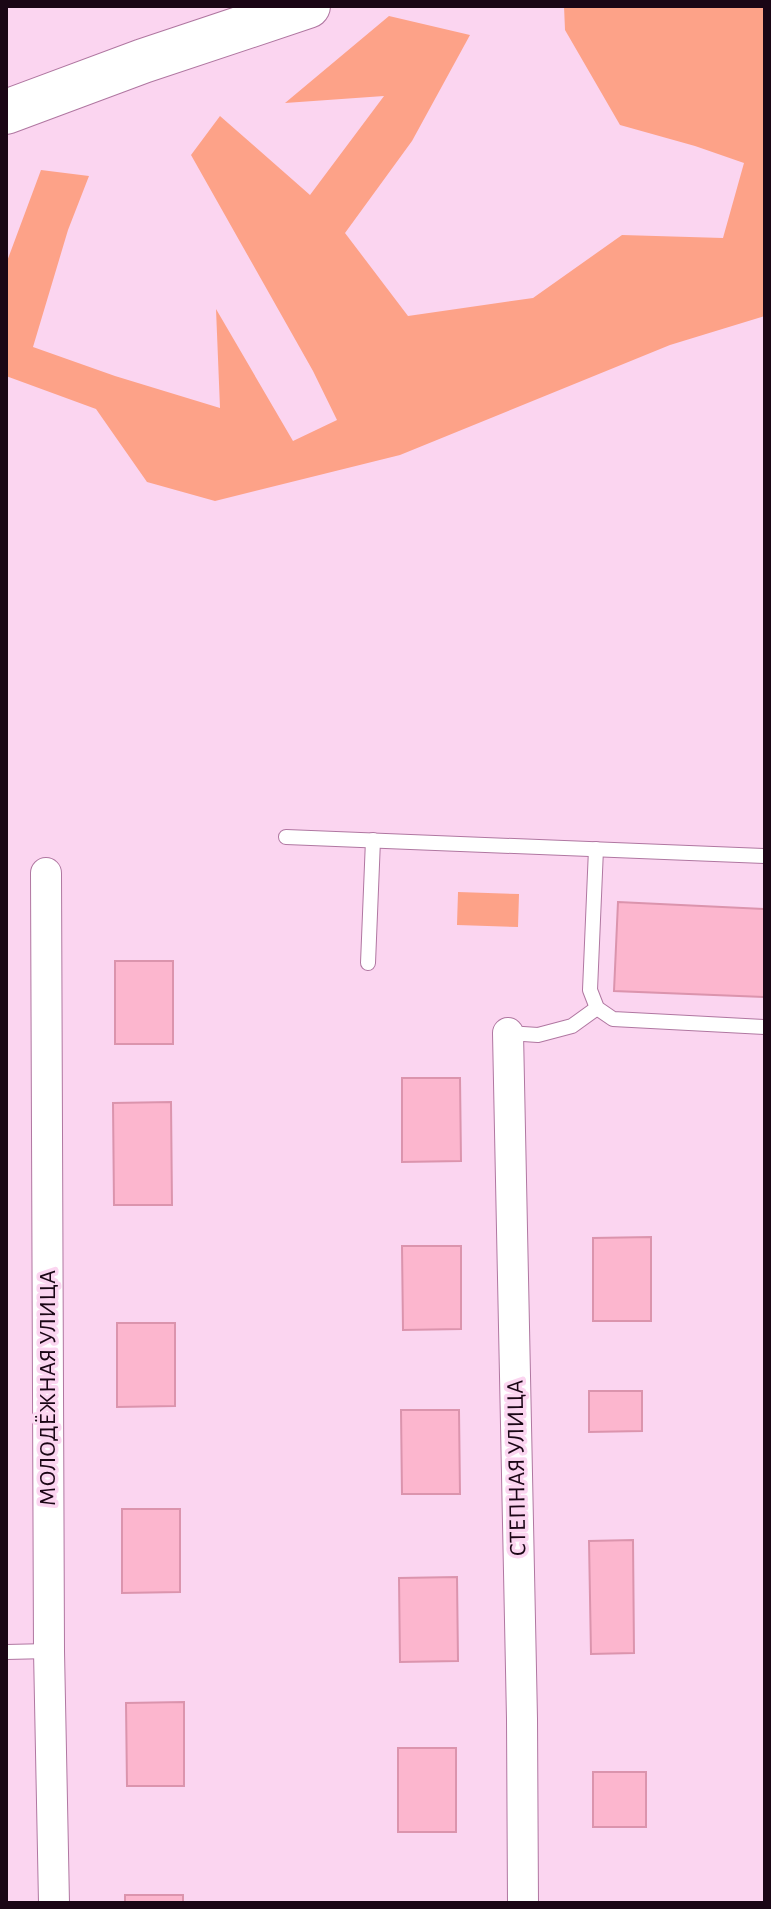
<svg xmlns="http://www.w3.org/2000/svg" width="771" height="1909" viewBox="0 0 771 1909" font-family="'Alegreya Sans',sans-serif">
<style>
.green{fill:#fda288}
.building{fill:#fcb6ce;stroke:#db94ad;stroke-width:2}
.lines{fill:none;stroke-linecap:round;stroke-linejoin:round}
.lane-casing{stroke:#b077a1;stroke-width:16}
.street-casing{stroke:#b077a1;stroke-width:32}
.primary-casing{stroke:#b077a1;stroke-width:46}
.lane{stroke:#fff;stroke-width:14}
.street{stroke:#fff;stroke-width:30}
.primary{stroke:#fff;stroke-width:44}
.labels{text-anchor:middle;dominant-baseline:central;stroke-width:7;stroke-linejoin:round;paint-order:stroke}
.street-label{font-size:24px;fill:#1a0615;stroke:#fbd5f0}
</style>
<rect width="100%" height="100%" fill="#fbd5f0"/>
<g class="green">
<polygon points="564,6 765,6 765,316 670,345 400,455 215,501 147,482 96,409 6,376 6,264 41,170 89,176 68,230 33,347 115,376 220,408 216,309 293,441 337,420 313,371 191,155 220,116 310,195 384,96 285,103 389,16 470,35 412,141 345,233 408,316 533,298 622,235 723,238 744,163 695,146 620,125 565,30"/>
<polygon points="458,892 519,894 518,927 457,925"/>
</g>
<g class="building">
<polygon points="618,902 765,909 765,997 614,991"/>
<rect x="115" y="961" width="58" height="83"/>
<polygon points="402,1078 460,1078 461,1161 402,1162"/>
<polygon points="171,1102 172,1205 114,1205 113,1103"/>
<polygon points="651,1237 651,1321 593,1321 593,1238"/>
<polygon points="402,1246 461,1246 461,1329 403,1330"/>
<polygon points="117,1323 175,1323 175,1406 117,1407"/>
<polygon points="589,1391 642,1391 642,1431 589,1432"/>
<polygon points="401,1410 459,1410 460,1494 402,1494"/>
<polygon points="122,1509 180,1509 180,1592 122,1593"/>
<polygon points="633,1540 634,1653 591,1654 589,1541"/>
<polygon points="457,1577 458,1661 400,1662 399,1578"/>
<polygon points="184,1702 184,1786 127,1786 126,1703"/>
<rect x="398" y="1748" width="58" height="84"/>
<rect x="593" y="1772" width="53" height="55"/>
<rect x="125" y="1895" width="58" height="8"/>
</g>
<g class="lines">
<g class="lane-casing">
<g id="lane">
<polyline points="286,837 765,856"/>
<polyline points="596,849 590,990 597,1008 613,1019 765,1027"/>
<polyline points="368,963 373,840"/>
<polyline points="508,1033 538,1035 572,1026 597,1008"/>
<polyline points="6,1652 49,1651"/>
</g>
</g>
<g class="street-casing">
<g id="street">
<polyline points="46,873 49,1651 54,1903"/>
<polyline points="508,1033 522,1719 523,1903"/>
</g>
</g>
<g class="primary-casing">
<polyline id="primary" points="6,112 143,61 308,6"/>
</g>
<use href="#lane" class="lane"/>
<use href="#street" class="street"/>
<use href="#primary" class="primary"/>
</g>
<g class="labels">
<g class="street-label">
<text transform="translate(48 1388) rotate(-90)">МОЛОДЁЖНАЯ УЛИЦА</text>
<text transform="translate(517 1468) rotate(-91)">СТЕПНАЯ УЛИЦА</text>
</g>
</g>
<rect width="771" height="1909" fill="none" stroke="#1a0615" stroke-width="16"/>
</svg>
